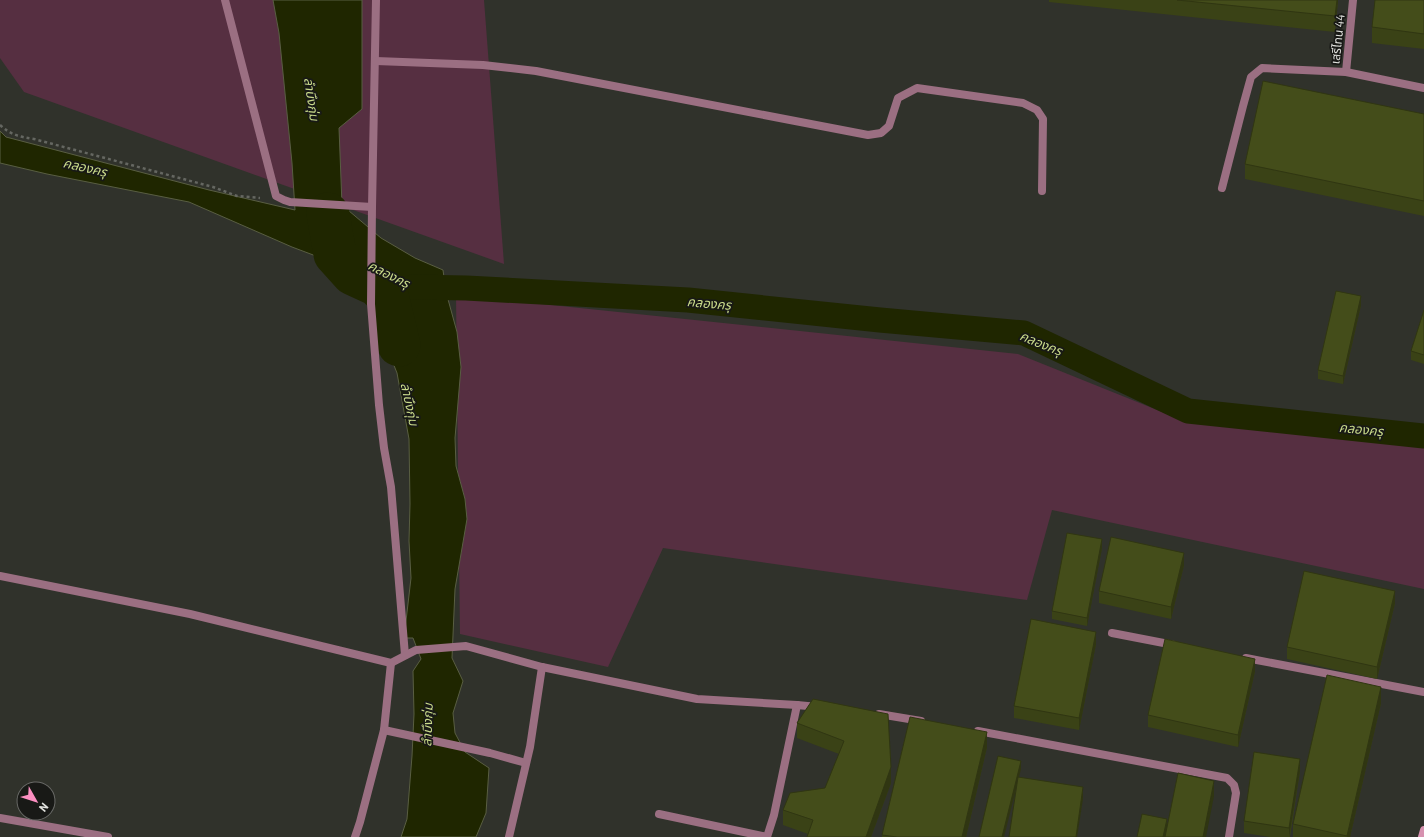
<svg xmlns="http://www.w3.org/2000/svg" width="1424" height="837" viewBox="0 0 1424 837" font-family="Barlow,'Noto Sans Thai',sans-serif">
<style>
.green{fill:#562f41}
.water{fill:#1f2600;stroke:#595e42}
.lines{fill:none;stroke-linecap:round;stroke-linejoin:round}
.canal{stroke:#1f2600;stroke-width:25}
.river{stroke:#1f2600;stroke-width:43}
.path{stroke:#656761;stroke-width:2.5;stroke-dasharray:3 3;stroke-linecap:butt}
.street{stroke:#9b6f82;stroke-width:8}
.secondary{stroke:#d792b0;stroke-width:8}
.wall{fill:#3a4216}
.shaded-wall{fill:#303612}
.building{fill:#444d1a;stroke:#303612}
.labels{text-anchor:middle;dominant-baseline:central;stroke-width:3.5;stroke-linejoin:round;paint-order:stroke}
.street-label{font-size:12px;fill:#e0e1dd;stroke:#181916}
.water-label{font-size:13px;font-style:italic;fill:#cadb8b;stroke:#181916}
</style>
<rect width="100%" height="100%" fill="#30322b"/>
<g class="green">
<polygon points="0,0 484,0 504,264 24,92 0,58"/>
<polygon points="456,295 1018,354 1187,422 1424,445 1424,589 1052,510 1027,600 663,548 608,667 460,634"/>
</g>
<polygon class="water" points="273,0 362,0 362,109 339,128 342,205 381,238 415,258 443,270 446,292 457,332 461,367 455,438 456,466 465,499 467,519 455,589 452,658 463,681 453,713 455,733 465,752 489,768 486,813 476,837 401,837 407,819 412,756 414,714 413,671 421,659 413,638 404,638 411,578 409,541 410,504 409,439 397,373 385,343 381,283 361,273 292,247 189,202 47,174 0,163 0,131 6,137 209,190 295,210 292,163 279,33"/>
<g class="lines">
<polyline class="canal" points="412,287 466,288 688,300 880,320 1024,333 1188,411 1424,436"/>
<polyline class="river" points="328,214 335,254 353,274 377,285 387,295 399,345"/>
<path class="path" d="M0,125C11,135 20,137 34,139L213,187L237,196L260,198"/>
<g class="street">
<polyline points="225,0 276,196 284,200 290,202 372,207"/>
<polyline points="376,0 372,207 371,304 379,405 384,448 391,487 405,655"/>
<polyline points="376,61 483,65 536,71 868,135 881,133 889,126 898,98 917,88 1023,103 1037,110 1043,119 1042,191"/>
<polyline points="1346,72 1353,0"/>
<polyline points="1222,188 1243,106 1251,77 1262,68 1346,72 1424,88"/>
<polyline points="0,576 190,614 391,663 416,650 466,646 542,667 697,699 797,705 774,815 767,837 659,814"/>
<polyline points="1112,633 1174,645"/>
<polyline points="1246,658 1424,692"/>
<polyline points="797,705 818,707"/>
<polyline points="879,714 921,721"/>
<polyline points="384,730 490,753 526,763"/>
<polyline points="978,731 1227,778 1234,785 1236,793 1229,837"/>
<polyline points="0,818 108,837"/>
<polyline points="355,837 360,822 384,730 391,663"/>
<polyline points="509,837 530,747 542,667"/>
</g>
<polyline class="secondary" points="1422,837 1424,830"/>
</g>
<g class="wall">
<polygon points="1049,0 1338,0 1335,32 1049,2"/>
<polygon points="1424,0 1424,49 1372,43 1372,27"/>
<polygon points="1424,114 1424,216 1245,179 1245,164"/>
<polygon points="1361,305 1343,384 1318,379 1318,370"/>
<polygon points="1424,310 1424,364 1411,360 1411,351"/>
<polygon points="1102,548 1087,626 1052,619 1052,611"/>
<polygon points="1184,565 1171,619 1099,603 1099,591"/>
<polygon points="1395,603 1377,679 1287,659 1287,647"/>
<polygon points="1096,644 1079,730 1014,718 1014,706"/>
<polygon points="1255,671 1238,747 1148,727 1148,715"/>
<polygon points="813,699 891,783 871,837 807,837 808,834 783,825 783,810 825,788 839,754 797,738 797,723"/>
<polygon points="1381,703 1350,837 1293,837 1293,824"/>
<polygon points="987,747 966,837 882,837 882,835"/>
<polygon points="1300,771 1290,837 1270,837 1244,833 1244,821"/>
</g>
<g class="shaded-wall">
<polygon points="1337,0 1338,0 1335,32 1335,16"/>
<polygon points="1361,296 1361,305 1343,384 1343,376"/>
<polygon points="1102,539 1102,548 1087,626 1087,618"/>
<polygon points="1184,553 1184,565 1171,619 1171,607"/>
<polygon points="1395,591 1395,603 1377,679 1377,667"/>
<polygon points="1096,632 1096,644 1079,730 1079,718"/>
<polygon points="1255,659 1255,671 1238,747 1238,735"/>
<polygon points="1381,687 1381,703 1350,837 1347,837"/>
<polygon points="987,732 987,747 966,837 962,837"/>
<polygon points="1300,759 1300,771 1289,837 1289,828"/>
<polygon points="1021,761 1021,769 1004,837 1002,837"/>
<polygon points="891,767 891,783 871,837 866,837"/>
<polygon points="1214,781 1214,796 1206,837 1203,837"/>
<polygon points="1083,787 1083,799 1077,837 1076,837"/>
<polygon points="1167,819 1167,827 1165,837 1163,837"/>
</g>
<g class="building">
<polygon points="1177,0 1337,0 1335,16"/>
<polygon points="1375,0 1424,0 1424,34 1372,27"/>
<polygon points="1263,81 1424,114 1424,201 1245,164"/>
<polygon points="1336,291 1361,296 1343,376 1318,370"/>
<polygon points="1424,310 1424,355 1411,351"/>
<polygon points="1067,533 1102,539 1087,618 1052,611"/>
<polygon points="1111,537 1184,553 1171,607 1099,591"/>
<polygon points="1304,571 1395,591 1377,667 1287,647"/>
<polygon points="1031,619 1096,632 1079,718 1014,706"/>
<polygon points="1165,639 1255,659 1238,735 1148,715"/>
<polygon points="1327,675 1381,687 1347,836 1293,824"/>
<polygon points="813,699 888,714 891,767 866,837 807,837 813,820 783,810 790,793 825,788 844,741 797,723"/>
<polygon points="910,717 987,732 962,837 897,837 882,835"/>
<polygon points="1254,752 1300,759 1289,828 1244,821"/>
<polygon points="998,756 1021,761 1002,837 979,837"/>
<polygon points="1178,773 1214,781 1203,837 1165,837"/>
<polygon points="1018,777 1083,787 1076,837 1009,837"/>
<polygon points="1142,814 1167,819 1163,837 1137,837"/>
</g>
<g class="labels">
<g class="street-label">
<text transform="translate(1337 39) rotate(-84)">เสรีไทน 44</text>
</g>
<g class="water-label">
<text transform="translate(312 99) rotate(82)">ลำบึงกุ่ม</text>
<text transform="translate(85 167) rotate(13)">คลองครุ</text>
<text transform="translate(389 274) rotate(27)">คลองครุ</text>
<text transform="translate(709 303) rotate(5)">คลองครุ</text>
<text transform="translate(1041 343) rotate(22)">คลองครุ</text>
<text transform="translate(410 404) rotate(78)">ลำบึงกุ่ม</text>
<text transform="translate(1361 429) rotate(6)">คลองครุ</text>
<text transform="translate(427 725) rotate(-88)">ลำบึงกุ่ม</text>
</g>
</g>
<g transform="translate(36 801) rotate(129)"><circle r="19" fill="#181916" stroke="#686966"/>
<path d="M0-3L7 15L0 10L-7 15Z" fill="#fc8fc1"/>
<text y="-6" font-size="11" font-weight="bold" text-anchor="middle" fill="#e0e1dd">N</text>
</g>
</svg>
